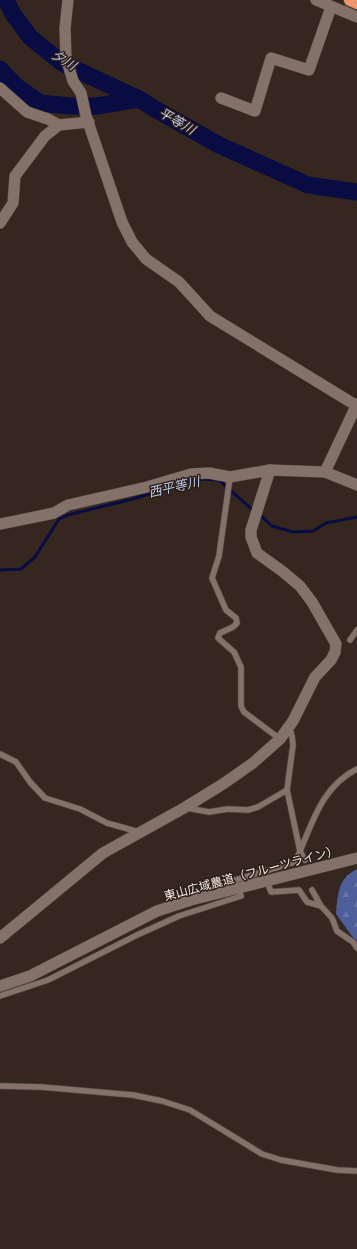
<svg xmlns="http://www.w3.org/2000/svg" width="357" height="1249" viewBox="0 0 357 1249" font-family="Poppins,'Noto Sans JP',sans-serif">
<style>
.forest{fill:url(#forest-firs)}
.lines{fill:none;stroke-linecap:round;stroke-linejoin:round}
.stream{stroke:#080c42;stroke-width:3}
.river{stroke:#080c42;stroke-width:17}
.service-casing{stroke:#50443e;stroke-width:7}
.minor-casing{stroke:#50443e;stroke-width:12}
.tertiary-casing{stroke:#50443e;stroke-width:12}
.motorway-casing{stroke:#50443e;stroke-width:14}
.service{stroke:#84726a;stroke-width:5.5}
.minor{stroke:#84726a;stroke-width:11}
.tertiary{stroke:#84726a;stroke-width:11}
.motorway{stroke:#ef966d;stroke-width:12}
.labels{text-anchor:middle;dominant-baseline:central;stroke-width:3;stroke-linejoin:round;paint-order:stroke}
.street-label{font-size:12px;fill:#f5eae6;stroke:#2b1d16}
.water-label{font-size:13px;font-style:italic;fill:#becbee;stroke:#2b1d16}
</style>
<defs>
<pattern id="forest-firs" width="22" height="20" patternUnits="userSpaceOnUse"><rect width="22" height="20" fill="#4d5e9b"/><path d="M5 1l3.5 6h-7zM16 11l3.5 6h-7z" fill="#6775a9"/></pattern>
</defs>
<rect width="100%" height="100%" fill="#35261f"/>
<path class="forest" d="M357,869V943L336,914C338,895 337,879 357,869Z"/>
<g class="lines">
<g class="stream">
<polyline points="259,514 272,526 293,532 313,531 326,523 357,517"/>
<polyline points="0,570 21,569 35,557 59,519 68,515 129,500 200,479 219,480 254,511"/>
</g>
<g class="river">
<polyline points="6,0 13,14 30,37 62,63 139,99"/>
<polyline points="0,69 16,86 40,103 70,106 97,106 139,99 155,109 219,145 308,185 357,192"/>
</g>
<g class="service-casing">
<g id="service">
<polyline points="230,477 219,556 212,578 226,610 236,618 237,623 233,627 220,633 218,638 234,652 241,667 241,706 244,712 280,739"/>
<polyline points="350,640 357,630"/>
<polyline points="289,726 292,736 293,745 287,790 300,851 305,860"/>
<polyline points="0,754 16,762 30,782 45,798 80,809 107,823 139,832"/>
<polyline points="187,808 209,812 228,809 248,810 258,807 287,790"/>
<polyline points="267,881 271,892 299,890 307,902 321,906"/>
<polyline points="312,890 321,906 332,918 337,931 353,942 357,948"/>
<path d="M227,891L229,882L295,862C312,827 319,788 357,769"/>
<polyline points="0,996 48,980 137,935 179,916 241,896 238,888"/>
<polyline points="0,1086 41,1087 133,1095 162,1101 190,1110 262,1154 281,1160 337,1170 357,1171"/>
</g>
</g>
<g class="minor-casing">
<g id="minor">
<polyline points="68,0 65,28 66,58 73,81 81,93 86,116 122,222 132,242 146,259 179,282 210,316 357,406"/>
<polyline points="316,0 357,17"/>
<polyline points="0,88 27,112 48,119 59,125"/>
<polyline points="221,98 255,111 271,58 309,70 331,7"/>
<polyline points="0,223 13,203 15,176 45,136 59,125 89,122"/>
<polyline points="325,472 357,485"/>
<polyline points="0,524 54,513 68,505 147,487 191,474 209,473 230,477 270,470"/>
</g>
</g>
<g class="tertiary-casing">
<g id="tertiary">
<polyline points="0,938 103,853 184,808 223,784 253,763 280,739 293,721 315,677 331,660 335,652 336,644 312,602 300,586 282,571 257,553 251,537 251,530 270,470 325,472 357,404"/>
<polyline points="0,986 30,976 157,911 191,900 357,858"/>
</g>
</g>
<g class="motorway-casing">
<polyline id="motorway" points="350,0 357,3"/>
</g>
<use href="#service" class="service"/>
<use href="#minor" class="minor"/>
<use href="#tertiary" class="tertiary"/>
<use href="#motorway" class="motorway"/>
</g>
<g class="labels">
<g class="street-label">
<text transform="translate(251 873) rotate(-15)">東山広域農道（フルーツライン）</text>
</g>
<g class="water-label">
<text transform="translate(64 60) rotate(32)">夕川</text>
<text transform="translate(177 121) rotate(30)">平等川</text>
<text transform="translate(174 487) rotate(-13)">西平等川</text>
</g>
</g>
</svg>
